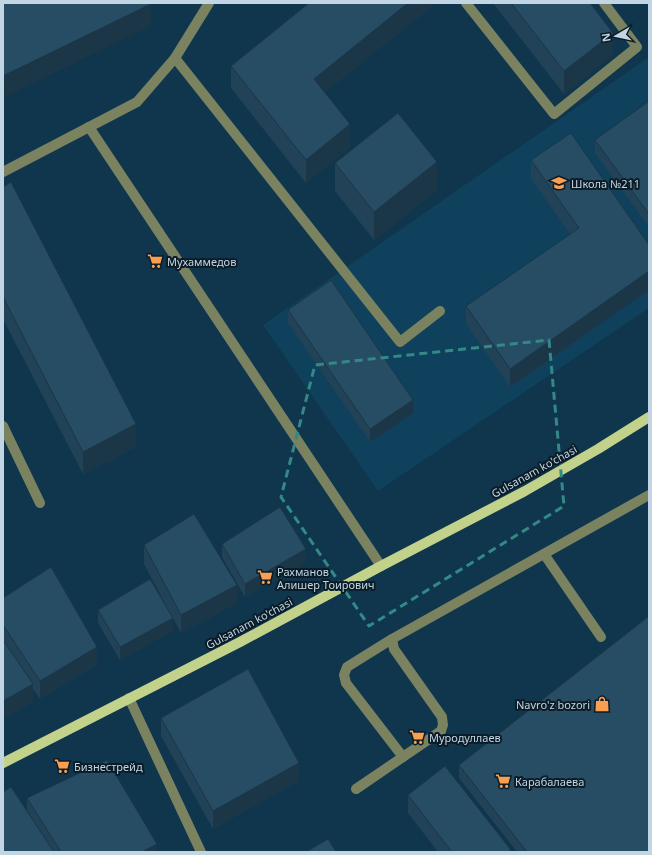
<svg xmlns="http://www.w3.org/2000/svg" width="652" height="855" viewBox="0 0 652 855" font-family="'Noto Sans',sans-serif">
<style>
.built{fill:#0f405c}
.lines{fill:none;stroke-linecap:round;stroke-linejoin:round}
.minor{stroke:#7a8260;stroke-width:10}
.major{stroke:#c2d28a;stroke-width:10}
.wall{fill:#224257}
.shaded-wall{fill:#1b3647}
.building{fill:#274d65;stroke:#1b3647}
.marked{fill:none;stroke:#338986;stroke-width:3;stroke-dasharray:8 5;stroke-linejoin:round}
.labels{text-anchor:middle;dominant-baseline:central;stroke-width:4;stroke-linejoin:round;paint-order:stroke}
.poi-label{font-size:11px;fill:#c1d5e4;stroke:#0c1c27;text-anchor:start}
.street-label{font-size:11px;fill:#c1d5e4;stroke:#0c1c27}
</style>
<rect width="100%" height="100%" fill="#0f364d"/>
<polygon class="built" points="649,57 649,308 378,491 263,325"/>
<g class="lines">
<g class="minor">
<polyline points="466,3 554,114 637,47 604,3"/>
<polyline points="175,58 400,342 440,311"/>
<polyline points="89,127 381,566"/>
<polyline points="3,172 137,102 175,58 209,3"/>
<polyline points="3,426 40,503"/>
<polyline points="544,554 601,637"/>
<polyline points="392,639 347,667 344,675 346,683 403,757"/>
<polyline points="129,698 201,852"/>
<polyline points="356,789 441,731 443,725 442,717 394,649 392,639 649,495"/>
</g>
<polyline class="major" points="3,763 240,642 381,566 525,491 598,449 649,417"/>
</g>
<g class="wall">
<polygon points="432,3 432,6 325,92 350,147 306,183 231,88 231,66"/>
<polygon points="493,3 590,3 613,55 564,94"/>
<polygon points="649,101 649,227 595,153 595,140"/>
<polygon points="531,160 649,245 649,290 510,387 466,324 466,306 570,234 531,179"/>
<polygon points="335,163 437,190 374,240 335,191"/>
<polygon points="3,187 136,447 83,474 3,319"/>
<polygon points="288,310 413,413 370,442 288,323"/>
<polygon points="222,544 306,562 245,597 222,557"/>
<polygon points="144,545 237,603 181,633 173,618 173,631 120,660 98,623 98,610 171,615 144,564"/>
<polygon points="3,598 97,665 40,699 33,689 33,702 3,719"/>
<polygon points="161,718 299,781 213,829 161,736"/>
<polygon points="459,765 649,852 517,852 459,778"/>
<polygon points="408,795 511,852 438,852 408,813"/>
<polygon points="27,798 157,852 3,852 27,811"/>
</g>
<g class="shaded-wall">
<polygon points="408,3 432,3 432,6 314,101 314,79"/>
<polygon points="151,4 151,26 3,98 3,76"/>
<polygon points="613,33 613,55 564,94 564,71"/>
<polygon points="350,124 350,147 306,183 306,160"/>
<polygon points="437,162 437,190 374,240 374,212"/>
<polygon points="649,271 649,290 510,387 510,369"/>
<polygon points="413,400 413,413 370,442 370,429"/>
<polygon points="136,424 136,447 83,474 83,452"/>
<polygon points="306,549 306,562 245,597 245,584"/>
<polygon points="237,585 237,603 181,633 181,615"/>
<polygon points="173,618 173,631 120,660 120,647"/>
<polygon points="97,647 97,665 40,699 40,681"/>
<polygon points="33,684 33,702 3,719 3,701"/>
<polygon points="299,763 299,781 213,829 213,811"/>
<polygon points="157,844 157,852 142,852"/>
</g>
<g class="building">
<polygon points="3,3 150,3 151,4 3,76"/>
<polygon points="309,3 408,3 314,79 350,124 306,160 231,66"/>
<polygon points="511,3 590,3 613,33 564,71"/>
<polygon points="649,101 649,214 595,140"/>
<polygon points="398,113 437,162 374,212 335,163"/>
<polygon points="571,133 649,245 649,271 510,369 466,306 579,228 531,160"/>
<polygon points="11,182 136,424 83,452 3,297 3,187"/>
<polygon points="331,280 413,400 370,429 288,310"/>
<polygon points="280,507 306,549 245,584 222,544"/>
<polygon points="194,514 237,585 181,615 144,545"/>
<polygon points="51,567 97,647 40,681 3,625 3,598"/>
<polygon points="150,579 173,618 120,647 98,610"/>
<polygon points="649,616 649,852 527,852 459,765"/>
<polygon points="3,640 33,684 3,701"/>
<polygon points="248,669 299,763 213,811 161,718"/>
<polygon points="107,760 157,844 142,852 61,852 27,798"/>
<polygon points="445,766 511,850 508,852 452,852 408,795"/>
<polygon points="11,787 54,852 3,852 3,792"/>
<polygon points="328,839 336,852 306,852"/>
</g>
<path class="marked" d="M549,340L564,506L369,626L281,497L315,365Z"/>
<defs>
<g id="school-bare" transform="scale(1.2)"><path d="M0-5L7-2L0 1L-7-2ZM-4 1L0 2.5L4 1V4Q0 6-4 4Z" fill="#fa9f4f" stroke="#0c1c27" stroke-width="2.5" paint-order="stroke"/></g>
<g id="supermarket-bare" transform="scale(1.2)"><path d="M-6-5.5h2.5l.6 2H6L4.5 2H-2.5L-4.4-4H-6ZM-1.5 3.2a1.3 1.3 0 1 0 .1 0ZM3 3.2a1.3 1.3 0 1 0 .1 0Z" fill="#fa9f4f" stroke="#0c1c27" stroke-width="2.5" paint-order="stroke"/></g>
<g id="shop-bare" transform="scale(1.2)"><path d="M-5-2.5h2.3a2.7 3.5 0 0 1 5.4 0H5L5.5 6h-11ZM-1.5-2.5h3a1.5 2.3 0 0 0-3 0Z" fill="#fa9f4f" stroke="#0c1c27" stroke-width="2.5" paint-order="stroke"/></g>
</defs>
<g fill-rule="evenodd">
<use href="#school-bare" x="559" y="183"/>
<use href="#supermarket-bare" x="155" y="261"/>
<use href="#supermarket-bare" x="265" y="577"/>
<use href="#shop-bare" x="602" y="704"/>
<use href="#supermarket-bare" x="417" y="737"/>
<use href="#supermarket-bare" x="62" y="766"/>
<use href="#supermarket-bare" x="503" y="781"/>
</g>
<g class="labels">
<g class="poi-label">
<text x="571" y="183">Школа №211</text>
<text x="167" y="261">Мухаммедов</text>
<text x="277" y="571">Рахманов<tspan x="277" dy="13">Алишер Тоирович</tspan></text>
<text x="590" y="704" text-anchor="end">Navro'z bozori</text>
<text x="429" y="737">Муродуллаев</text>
<text x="74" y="766">Бизнестрейд</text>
<text x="515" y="781">Карабалаева</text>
</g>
<g class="street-label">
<text transform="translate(534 471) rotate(-29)">Gulsanam ko'chasi</text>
<text transform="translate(249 623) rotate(-28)">Gulsanam ko'chasi</text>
</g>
</g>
<rect width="652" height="855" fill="none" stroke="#c1d5e4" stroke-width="8"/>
<g transform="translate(616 36) rotate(261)" stroke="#0c1c27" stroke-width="3" paint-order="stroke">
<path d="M0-3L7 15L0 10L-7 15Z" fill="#c1d5e4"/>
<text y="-6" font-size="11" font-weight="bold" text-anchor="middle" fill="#c1d5e4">N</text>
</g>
</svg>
